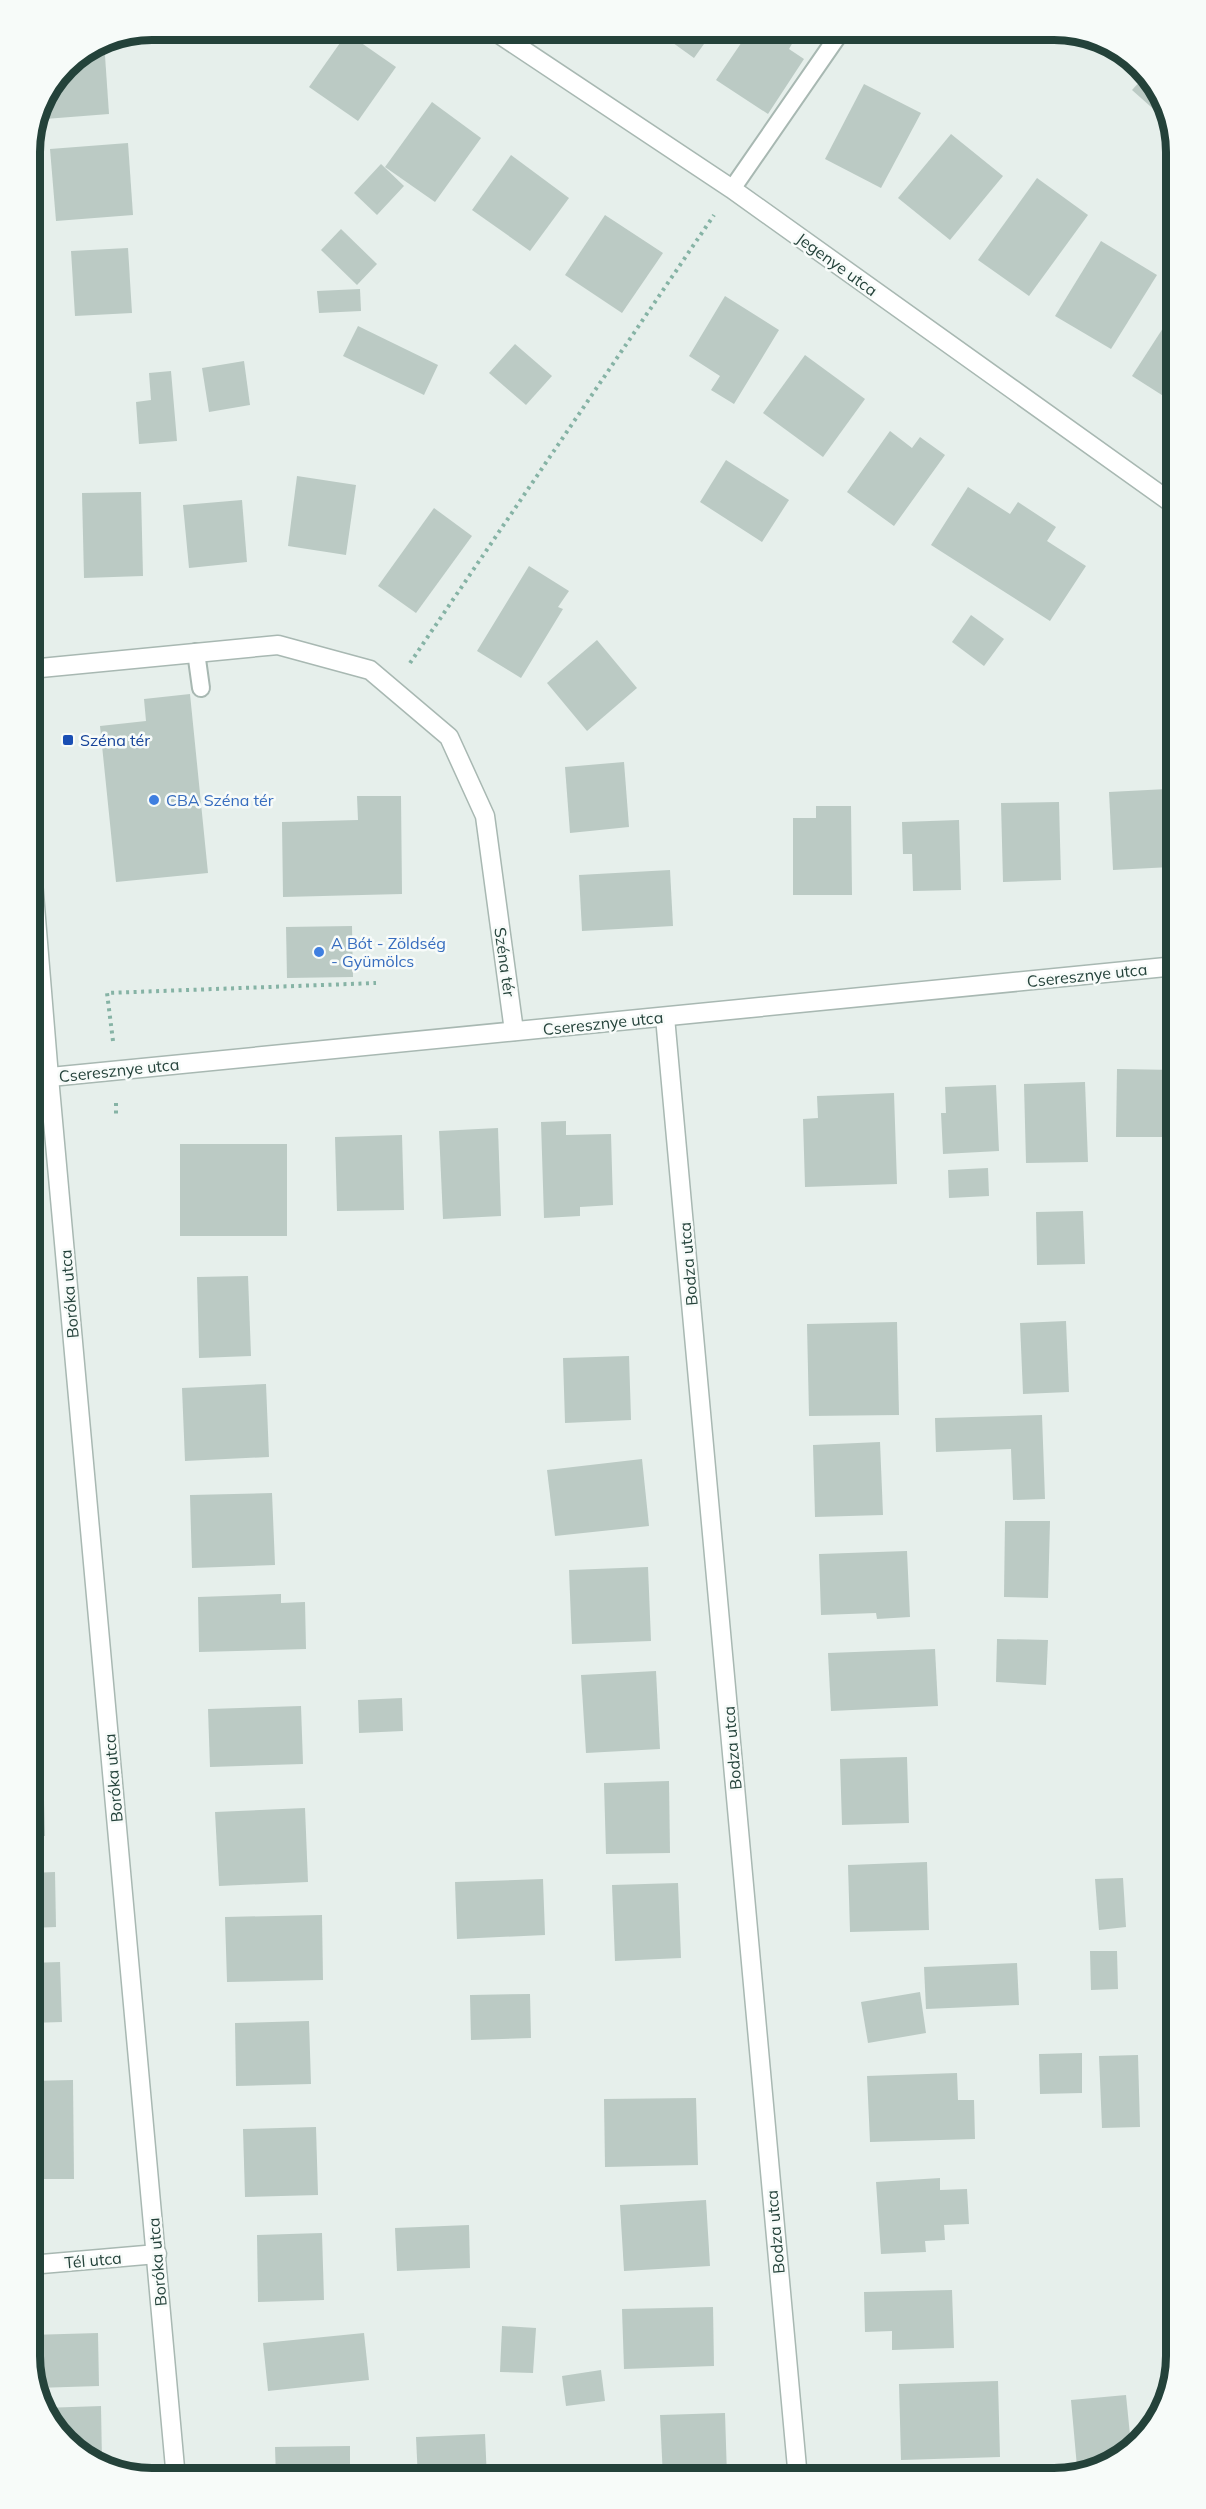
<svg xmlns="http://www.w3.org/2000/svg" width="1206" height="2509" viewBox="0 0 1206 2509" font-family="Mulish,sans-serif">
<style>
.building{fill:#bbcac4}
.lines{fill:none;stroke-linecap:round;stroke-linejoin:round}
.lane-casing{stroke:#a8b8b2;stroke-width:20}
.street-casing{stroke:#a8b8b2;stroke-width:21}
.path{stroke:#86b3a5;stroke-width:4;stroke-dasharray:3 4.5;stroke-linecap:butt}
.lane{stroke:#fff;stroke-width:16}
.street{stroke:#fff;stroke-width:18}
.transit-dot{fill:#1a4fb4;stroke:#f7fbf9;stroke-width:2}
.shop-dot{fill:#3f7fe0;stroke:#f7fbf9;stroke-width:2}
.labels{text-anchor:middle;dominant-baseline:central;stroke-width:5;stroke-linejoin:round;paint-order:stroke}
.street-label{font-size:16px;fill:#24423a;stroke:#f7fbf9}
.transit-label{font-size:16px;fill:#164399;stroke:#f7fbf9;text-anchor:start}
.shop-label{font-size:16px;fill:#366cbe;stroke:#f7fbf9;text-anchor:start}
.rim{fill:none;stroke:#24423a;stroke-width:8}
</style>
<rect width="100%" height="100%" fill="#e6efeb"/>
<g class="building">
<polygon points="655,30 714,30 694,58"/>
<polygon points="750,30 790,30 797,35 789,49 804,59 768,114 716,80"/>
<polygon points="347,33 396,67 358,121 309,87"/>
<polygon points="104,41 109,114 45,119 43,100 66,66"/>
<polygon points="1144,77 1166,105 1159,114 1132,90"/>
<polygon points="864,84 921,113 881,188 825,159"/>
<polygon points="432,102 481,138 435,202 385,167"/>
<polygon points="951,134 1003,176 950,240 898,198"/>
<polygon points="128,143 133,215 56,221 50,149"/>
<polygon points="511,155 569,198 530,251 472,210"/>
<polygon points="381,164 404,186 377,215 354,193"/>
<polygon points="1037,178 1088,215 1029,296 978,260"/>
<polygon points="605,215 663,253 622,313 565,275"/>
<polygon points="341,229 377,264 357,285 321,250"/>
<polygon points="1101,241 1157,275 1111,349 1055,316"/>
<polygon points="128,248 132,313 75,316 71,251"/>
<polygon points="360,289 361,311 319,313 317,291"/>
<polygon points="725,296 779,330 734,404 711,390 720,376 689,356"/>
<polygon points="1176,308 1176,404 1132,376"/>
<polygon points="358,326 438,365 424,395 343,356"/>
<polygon points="515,344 552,376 526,405 489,373"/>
<polygon points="805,355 865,399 823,457 763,413"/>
<polygon points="244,361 250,405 209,412 202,368"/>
<polygon points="171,371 177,441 139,444 136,402 151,400 149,373"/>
<polygon points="890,431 912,448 920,437 945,455 894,526 847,492"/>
<polygon points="726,460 789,500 762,542 700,502"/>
<polygon points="297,476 356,485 346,555 288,546"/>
<polygon points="968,487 1010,514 1018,502 1056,527 1047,541 1086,566 1050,621 931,545"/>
<polygon points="141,492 143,576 84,578 82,493"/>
<polygon points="242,500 247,562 189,568 183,505"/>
<polygon points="434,508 472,536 416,613 378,586"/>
<polygon points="529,566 569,591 558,607 563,609 521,678 477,651"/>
<polygon points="971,615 1004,639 984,666 952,642"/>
<polygon points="597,640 637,688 587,731 547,683"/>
<polygon points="190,694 208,873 116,882 100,726 146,721 144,699"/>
<polygon points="624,762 629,827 570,833 565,767"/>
<polygon points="1167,789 1171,867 1113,870 1109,792"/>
<polygon points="357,796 401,796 402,894 283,897 282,822 358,820"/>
<polygon points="1059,802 1061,880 1003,882 1001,803"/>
<polygon points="816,806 851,806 852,895 793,895 793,818 816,818"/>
<polygon points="959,820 961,890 913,891 912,854 903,854 902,822"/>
<polygon points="670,870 673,926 582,931 579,875"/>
<polygon points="352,926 353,977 287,978 286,927"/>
<polygon points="1117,1069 1176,1070 1176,1137 1116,1137"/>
<polygon points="1085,1082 1088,1162 1026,1163 1024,1084"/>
<polygon points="996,1085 999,1151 943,1154 941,1113 946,1113 945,1087"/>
<polygon points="894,1093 897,1184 805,1187 803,1119 818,1118 817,1096"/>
<polygon points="566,1121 566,1135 611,1134 613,1205 580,1207 580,1216 544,1218 541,1122"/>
<polygon points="498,1128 501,1216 443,1219 439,1131"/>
<polygon points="402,1135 404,1210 337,1211 335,1137"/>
<rect x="180" y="1144" width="107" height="92"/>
<polygon points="988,1168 989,1196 949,1198 948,1170"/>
<polygon points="1083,1211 1085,1264 1037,1265 1036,1212"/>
<polygon points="248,1276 251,1356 199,1358 197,1277"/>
<polygon points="1066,1321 1069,1392 1023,1394 1020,1323"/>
<polygon points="897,1322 899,1415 809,1416 807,1324"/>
<polygon points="629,1356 631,1420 565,1423 563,1358"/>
<polygon points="266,1384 269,1457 185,1461 182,1388"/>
<polygon points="1042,1415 1045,1499 1013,1500 1011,1449 936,1452 935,1418"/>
<polygon points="880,1442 883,1515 815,1517 813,1445"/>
<polygon points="642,1459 649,1526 555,1536 547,1470"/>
<polygon points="272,1493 275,1565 192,1568 190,1495"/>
<polygon points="1005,1521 1050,1521 1048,1598 1004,1597"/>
<polygon points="907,1551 910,1617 877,1619 876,1613 821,1615 819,1554"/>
<polygon points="648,1567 651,1641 572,1644 569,1570"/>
<polygon points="281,1594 281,1603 305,1602 306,1649 199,1652 198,1597"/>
<polygon points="997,1639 1048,1640 1046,1685 996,1682"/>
<polygon points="935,1649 938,1706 831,1711 828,1653"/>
<polygon points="656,1671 660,1749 586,1753 581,1675"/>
<polygon points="30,1677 32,1677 35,1737 30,1737"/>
<polygon points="402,1698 403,1731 359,1733 358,1700"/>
<polygon points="301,1706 303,1764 210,1767 208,1709"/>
<polygon points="907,1757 909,1823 842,1825 840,1759"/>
<polygon points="30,1765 43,1765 45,1836 30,1836"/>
<polygon points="669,1781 670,1853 606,1854 604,1783"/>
<polygon points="305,1808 308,1882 219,1886 215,1812"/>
<polygon points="927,1862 929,1930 850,1932 848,1865"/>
<polygon points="55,1872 56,1927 30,1928 30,1873"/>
<polygon points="1123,1878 1126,1927 1099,1930 1095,1879"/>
<polygon points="543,1879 545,1935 457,1939 455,1882"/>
<polygon points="678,1883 681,1958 615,1961 612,1885"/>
<polygon points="322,1915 323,1980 227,1982 225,1917"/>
<polygon points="1090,1951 1117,1951 1118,1989 1091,1990"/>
<polygon points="60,1962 62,2022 30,2023 30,1963"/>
<polygon points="1017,1963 1019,2005 926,2009 924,1967"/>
<polygon points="920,1992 926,2033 868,2043 861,2002"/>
<polygon points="530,1994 531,2038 471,2040 470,1995"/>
<polygon points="309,2021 311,2084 236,2086 235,2023"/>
<polygon points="1082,2053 1082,2093 1040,2094 1039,2054"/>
<polygon points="1138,2055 1140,2127 1102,2128 1099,2056"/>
<polygon points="957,2073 958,2100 974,2100 975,2139 870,2142 867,2076"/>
<polygon points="73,2080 74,2179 30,2179 30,2081"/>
<polygon points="696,2098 698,2165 605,2167 604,2099"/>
<polygon points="316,2127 318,2195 245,2197 243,2129"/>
<polygon points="940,2178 940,2190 967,2189 969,2224 944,2225 945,2240 925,2241 926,2252 881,2254 876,2182"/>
<polygon points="706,2200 710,2266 624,2271 620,2205"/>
<polygon points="469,2225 470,2268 397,2271 395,2228"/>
<polygon points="322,2233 324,2300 258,2302 257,2235"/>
<polygon points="952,2290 954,2348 892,2350 892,2331 865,2332 864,2292"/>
<polygon points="713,2307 714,2366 624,2369 622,2309"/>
<polygon points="502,2326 536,2328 533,2373 500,2372"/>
<polygon points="98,2333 99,2386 36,2388 30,2356 30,2335"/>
<polygon points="364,2333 369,2380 268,2391 263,2343"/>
<polygon points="601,2370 605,2401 566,2406 562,2376"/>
<polygon points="998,2381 1000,2457 901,2460 899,2384"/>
<polygon points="1126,2395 1131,2445 1106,2465 1077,2467 1071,2400"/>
<polygon points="101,2406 102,2463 78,2454 43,2408"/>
<polygon points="725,2413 727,2476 663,2478 660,2415"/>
<polygon points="485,2434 487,2479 418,2479 416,2437"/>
<polygon points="350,2446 350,2479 276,2479 275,2447"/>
</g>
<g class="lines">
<g class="lane-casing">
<g id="lane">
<polyline points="732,189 842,30"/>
<polyline points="196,652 201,688"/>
</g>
</g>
<g class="street-casing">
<g id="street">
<polyline points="493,30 732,189 1176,506"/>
<polyline points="30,669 278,645 370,670 449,737 485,816 514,1031"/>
<polyline points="30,845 49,1077 176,2479"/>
<polyline points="665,1017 798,2479"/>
<polyline points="30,1079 1176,966"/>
<polyline points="30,2265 157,2254"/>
</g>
</g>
<g class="path">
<polyline points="410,663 714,215"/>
<polyline points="113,1041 107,993 376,983"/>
<polyline points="116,1103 116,1114"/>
</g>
<use href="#lane" class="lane"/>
<use href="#street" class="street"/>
</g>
<rect class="transit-dot" x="62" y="734" width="12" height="12" rx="3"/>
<g class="shop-dot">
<circle cx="154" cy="800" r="6"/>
<circle cx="319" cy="952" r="6"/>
</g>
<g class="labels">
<g class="street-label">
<text transform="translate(837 264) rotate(36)">Jegenye utca</text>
<text transform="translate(505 962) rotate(82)">Széna tér</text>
<text transform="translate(1087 975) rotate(-6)">Cseresznye utca</text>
<text transform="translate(603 1023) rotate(-6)">Cseresznye utca</text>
<text transform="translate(119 1070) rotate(-6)">Cseresznye utca</text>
<text transform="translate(688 1264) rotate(-95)">Bodza utca</text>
<text transform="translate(69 1294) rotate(-95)">Boróka utca</text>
<text transform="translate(732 1748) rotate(-95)">Bodza utca</text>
<text transform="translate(113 1778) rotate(-95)">Boróka utca</text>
<text transform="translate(775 2232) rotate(-95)">Bodza utca</text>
<text transform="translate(93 2260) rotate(-5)">Tél utca</text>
<text transform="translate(157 2262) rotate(-95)">Boróka utca</text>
</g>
<g class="transit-label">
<text x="80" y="740">Széna tér</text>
</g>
<g class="shop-label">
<text x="166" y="800">CBA Széna tér</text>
<text x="331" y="943">A Bót - Zöldség<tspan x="331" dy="18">- Gyümölcs</tspan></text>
</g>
</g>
<path d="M0 0H1206V2509H0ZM152 40H1054A112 112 0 0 1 1166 152V2356A112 112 0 0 1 1054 2468H152A112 112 0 0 1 40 2356V152A112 112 0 0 1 152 40Z" fill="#f7fbf9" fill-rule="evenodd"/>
<path class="rim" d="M152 40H1054A112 112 0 0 1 1166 152V2356A112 112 0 0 1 1054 2468H152A112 112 0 0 1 40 2356V152A112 112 0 0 1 152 40Z"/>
</svg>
